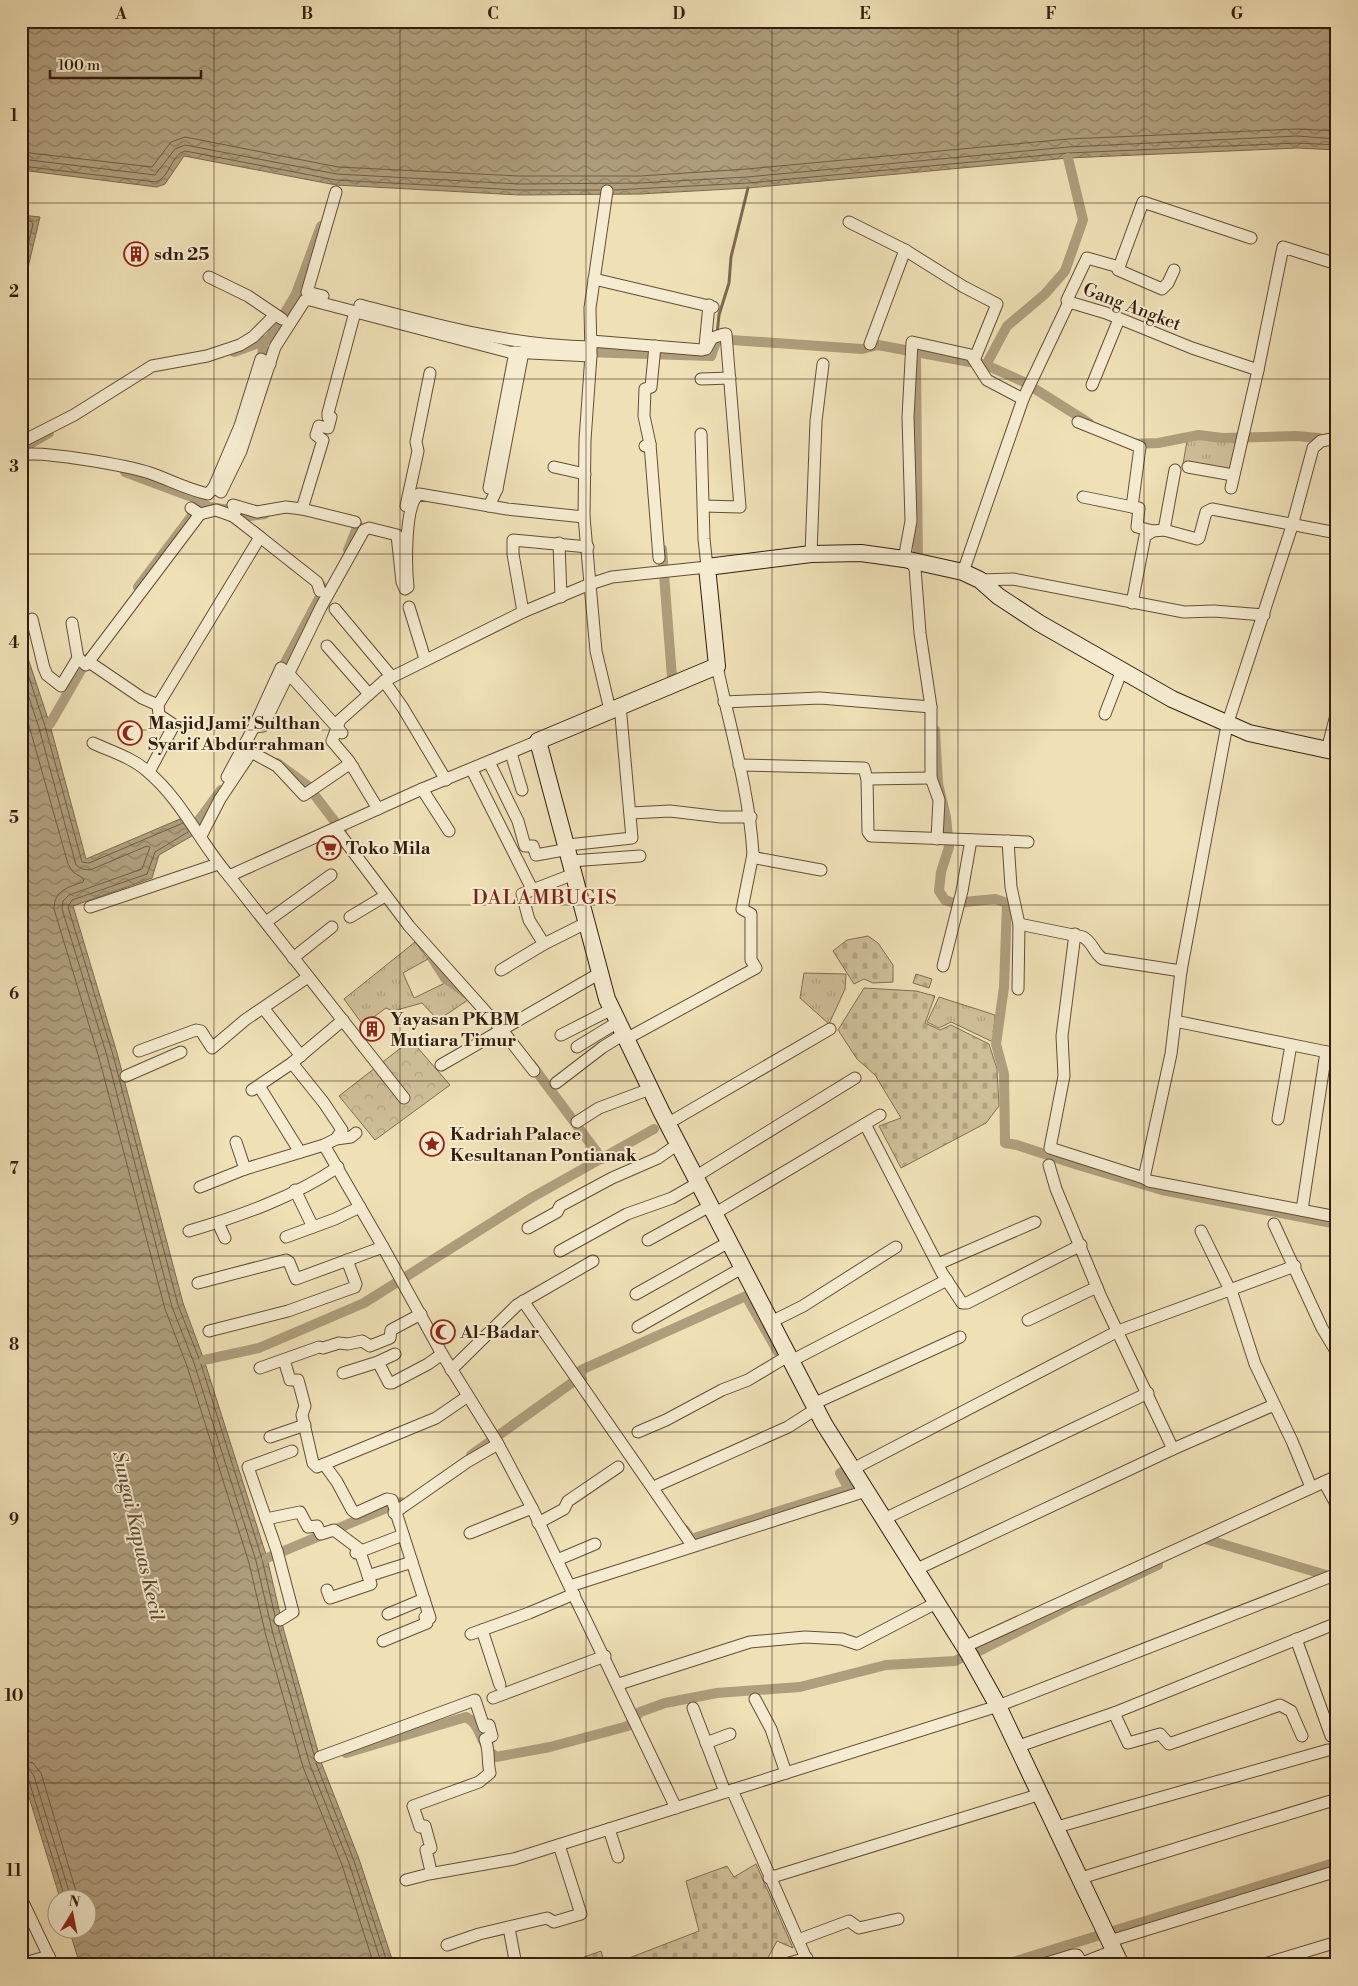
<svg xmlns="http://www.w3.org/2000/svg" width="1358" height="1986" viewBox="0 0 1358 1986" font-family="'Libre Bodoni',serif">
<style>
.grass{fill:url(#grass-tufts);stroke:#816e53}
.forest{fill:url(#forest-crowns);stroke:#816e53}
.cemetery{fill:url(#cemetery-stones);stroke:#816e53}
.water{fill:url(#water-waves);stroke:#7d6a50}
.lines{fill:none;stroke-linecap:round;stroke-linejoin:round}
.shore{stroke:#715e45;stroke-width:1}
.stream{stroke:#7d6a50;stroke-width:3}
.canal{stroke:#af9e7d;stroke-width:10}
.street-casing{stroke:#624e37;stroke-width:13}
.secondary-casing{stroke:#331d0d;stroke-width:18}
.street{stroke:#f5ebd0;stroke-width:11}
.secondary{stroke:#f5ebd0;stroke-width:16}
.grid{fill:none;stroke:#331d0d;stroke-width:1;stroke-opacity:0.55}
.labels{text-anchor:middle;dominant-baseline:central;stroke-width:4;stroke-linejoin:round;paint-order:stroke}
.poi-label{font-size:18px;font-weight:bold;fill:#331d0d;stroke:#f5ebd0;text-anchor:start}
.street-label{font-size:18px;fill:#331d0d;stroke:#f5ebd0}
.water-label{font-size:19px;font-style:italic;fill:#5e4a34;stroke:#f5ebd0}
.quarter-label{font-size:20px;letter-spacing:1px;fill:#7a1f14;stroke:#f5ebd0}
.neatline{fill:none;stroke:#331d0d;stroke-width:2}
.grid-label{font-size:16px;text-anchor:middle;font-weight:bold;fill:#331d0d}
</style>
<defs>
<pattern id="grass-tufts" width="24" height="20" patternUnits="userSpaceOnUse" patternTransform="scale(1.25)"><rect width="24" height="20" fill="#cfbf99"/><path d="M3 7l-1-3M5 7V3M7 7l1-3M15 17l-1-3M17 17v-4M19 17l1-3" fill="none" stroke="#b2a483"/></pattern>
<pattern id="forest-crowns" width="20" height="18" patternUnits="userSpaceOnUse" patternTransform="scale(1.25)"><rect width="20" height="18" fill="#cfbf99"/><path d="M2 6a3 3 0 1 1 6 0M12 15a3 3 0 1 1 6 0" fill="none" stroke="#b2a483"/></pattern>
<pattern id="cemetery-stones" width="16" height="16" patternUnits="userSpaceOnUse" patternTransform="scale(1.25)"><rect width="16" height="16" fill="#cfbf99"/><path d="M2 7V4a2 2 0 0 1 4 0v3zM10 15v-3a2 2 0 0 1 4 0v3z" fill="#b2a483"/></pattern>
<pattern id="water-waves" width="16" height="10" patternUnits="userSpaceOnUse" patternTransform="scale(1.25)"><rect width="16" height="10" fill="#af9e7d"/><path d="M0 5q4-4 8 0t8 0" fill="none" stroke="#8f8065"/></pattern>
</defs>
<rect width="100%" height="100%" fill="#efe0b6"/>
<filter id="stains"><feTurbulence type="fractalNoise" baseFrequency=".004" numOctaves="4"/><feColorMatrix values="0 0 0 0 .2 0 0 0 0 .09 0 0 0 0 .02 0 0 0 .5 -.17"/></filter>
<radialGradient id="worn" r=".72"><stop offset=".6" stop-color="#630" stop-opacity="0"/><stop offset="1" stop-color="#630" stop-opacity=".3"/></radialGradient>
<g class="grass">
<polygon points="1193,439 1230,441 1240,445 1233,475 1183,464 1187,441"/>
<polygon points="415,942 428,959 403,973 414,998 445,983 468,1000 438,1020 422,1003 393,1011 386,1008 363,1025 344,999"/>
<polygon points="804,973 846,974 845,989 829,1024 800,998"/>
<polygon points="939,997 995,1015 993,1042 951,1022 939,1028 927,1022"/>
</g>
<polygon class="forest" points="411,1040 450,1085 375,1140 339,1096"/>
<g class="cemetery">
<polygon points="868,936 878,943 893,965 893,982 873,983 864,979 854,984 833,951 847,940"/>
<polygon points="916,974 932,979 929,988 913,983"/>
<polygon points="864,988 916,991 935,996 925,1023 940,1030 951,1025 989,1044 997,1069 999,1106 986,1123 901,1168 879,1126 901,1118 875,1075 857,1059 838,1030"/>
<polygon points="756,1864 793,1948 777,1941 764,1965 611,1965 699,1931 686,1881 727,1866 734,1877"/>
<polygon points="601,1951 605,1965 586,1965 584,1957"/>
</g>
<g class="water">
<polygon points="21,21 1337,21 1337,150 1298,148 1068,158 748,188 640,194 519,195 336,185 184,156 165,184 157,187 21,170"/>
<polygon points="21,215 40,217 26,276 21,282"/>
<polygon points="21,637 50,725 86,859 187,816 197,833 159,855 152,878 73,906 117,1053 183,1303 204,1360 267,1558 284,1631 321,1762 359,1859 394,1965 80,1965 69,1929 88,1928 88,1898 60,1898 21,1771"/>
</g>
<g class="lines">
<g class="shore">
<polyline points="21,152 152,167 171,142 185,137 338,167 519,176 640,176 747,169 1068,139 1297,129 1337,131"/>
<polyline points="21,159 155,175 175,149 185,145 337,174 519,184 640,183 747,177 1068,147 1297,136 1337,139"/>
<path d="M21,166L156,182C170,177 171,155 185,151L336,180L519,190H600"/>
<polyline points="614,190 748,183 1068,153 1297,143 1337,145"/>
<polyline points="21,220 31,221 33,224 21,274"/>
<polyline points="21,653 45,726 82,862 89,863 183,823"/>
<polyline points="21,673 39,728 76,865 82,869 90,870 147,846 150,847 142,869 69,895 63,901 62,909 107,1056 172,1307 194,1363 256,1561 273,1634 310,1765 349,1863 382,1965"/>
<path d="M21,697L68,864L73,872L84,879L83,882C69,887 54,890 54,909L99,1058L165,1309L187,1366L249,1563L266,1636L303,1767L342,1865L374,1965"/>
<polyline points="188,832 155,852 147,874 72,900 68,907 113,1055 178,1305 200,1361 262,1559 275,1616"/>
<polyline points="278,1626 314,1755"/>
<polyline points="21,1760 33,1763 41,1773 78,1898"/>
<polyline points="316,1763 354,1861 388,1965"/>
<polyline points="21,1767 29,1769 34,1776 71,1898"/>
<polyline points="21,1774 28,1778 65,1898"/>
</g>
<polyline class="stream" points="717,334 719,315 729,283 731,257 748,188"/>
<g class="canal">
<polyline points="296,294 316,299"/>
<polyline points="234,352 269,339 296,294 321,226"/>
<polyline points="584,352 711,356 717,339 862,349 878,345 986,365 1024,382 1089,423"/>
<polyline points="916,358 918,566"/>
<polyline points="986,365 1007,326 1045,294 1065,271 1083,220 1068,158"/>
<polyline points="262,368 263,341"/>
<polyline points="1131,444 1158,443 1199,435 1222,438 1297,436 1319,438"/>
<polyline points="21,449 49,433"/>
<polyline points="125,472 192,497 209,507 238,511 243,517 265,514"/>
<polyline points="662,549 672,677"/>
<polyline points="348,550 358,525"/>
<polyline points="138,587 200,505"/>
<polyline points="279,674 323,591 321,585"/>
<polyline points="50,724 88,658"/>
<polyline points="935,730 938,784 946,817 949,847 941,872 939,891 945,900 954,903 995,899 1007,903 1004,987 996,1044 1004,1074 1005,1143 1017,1145 1078,1165 1162,1190 1337,1224"/>
<polyline points="277,763 307,785 342,831"/>
<polyline points="194,827 221,790"/>
<polyline points="433,959 445,978 464,991"/>
<polyline points="531,1064 602,1159"/>
<polyline points="204,1360 259,1348 364,1303 531,1198 654,1129"/>
<polyline points="580,1377 581,1370 746,1296 778,1352"/>
<polyline points="471,1455 580,1377 582,1380"/>
<polyline points="685,1530 691,1539 849,1489 840,1473 856,1466"/>
<polyline points="1199,1539 1202,1538 1336,1578"/>
<polyline points="267,1558 401,1502"/>
<polyline points="1082,1601 1158,1565"/>
<polyline points="966,1656 967,1657 1086,1597"/>
<path d="M346,1753L466,1717C483,1726 479,1746 496,1757L550,1747L628,1726L640,1712L665,1703L717,1693L800,1687L886,1665L955,1661L971,1653"/>
<polyline points="1003,1965 1337,1862"/>
</g>
<g class="street-casing">
<g id="street">
<polyline points="607,191 590,308 591,355 585,440 584,517 596,651 610,710"/>
<polyline points="849,222 905,250 870,344"/>
<polyline points="905,250 964,287 997,304 975,358"/>
<polyline points="1174,270 1168,283 1162,289 1118,270 1143,202 1251,238"/>
<polyline points="209,277 248,296 282,319"/>
<polyline points="594,279 713,307"/>
<polyline points="323,296 307,292 336,192"/>
<polyline points="1069,302 1067,300 1087,258 1119,267"/>
<path d="M360,305C436,325 512,346 591,347"/>
<polyline points="591,341 702,350 706,349 712,338 724,334"/>
<polyline points="705,346 709,305"/>
<polyline points="701,379 730,378"/>
<polyline points="1092,385 1119,319"/>
<polyline points="1078,422 1140,447 1132,507 1083,497"/>
<polyline points="1337,438 1321,441 1313,448 1292,526 1227,725 1181,971 1171,1054 1144,1178 1149,1181 1337,1217"/>
<polyline points="21,442 74,415 152,366 207,356 240,345 253,337 275,315"/>
<polyline points="650,444 659,558"/>
<polyline points="645,446 650,444 644,416 645,389 651,387 655,346"/>
<path d="M21,455C40,450 129,466 150,473C170,480 186,489 208,494L214,487L240,426L261,359L270,364"/>
<polyline points="554,467 585,474"/>
<polyline points="1188,467 1233,475"/>
<polyline points="214,487 221,492 241,451 275,347 305,300 310,300 509,352 591,356"/>
<polyline points="1231,488 1258,370"/>
<polyline points="497,489 489,488 515,352"/>
<polyline points="233,505 257,512 286,507 302,509"/>
<polyline points="406,506 418,451 416,442 430,373"/>
<polyline points="489,506 497,489 523,352"/>
<polyline points="704,506 740,507 726,334"/>
<polyline points="1132,507 1139,508 1137,527 1153,531"/>
<polyline points="191,508 200,514 216,510 233,516 236,510"/>
<polyline points="355,522 302,509 323,440 316,435 319,426 328,428 331,417 328,417 328,413 355,312"/>
<polyline points="1164,530 1197,539 1199,538 1206,512 1212,509 1337,533"/>
<polyline points="260,537 317,582 320,591"/>
<polyline points="559,543 561,597"/>
<polyline points="811,554 816,421 823,364"/>
<polyline points="904,559 911,521 908,417 912,342 971,355 987,380 1023,399"/>
<polyline points="908,560 915,568 920,633 931,707 931,778 939,800 937,839"/>
<polyline points="963,572 1023,399 1069,302 1106,313 1192,348 1258,370 1283,247 1337,264"/>
<polyline points="980,580 1013,579 1184,612 1214,611 1264,615"/>
<polyline points="1132,603 1145,536 1153,531 1164,530 1175,470"/>
<polyline points="409,607 425,659"/>
<polyline points="335,609 391,676"/>
<polyline points="523,612 513,554 513,540 588,547"/>
<polyline points="32,619 44,668 47,675 61,686 78,658"/>
<polyline points="72,623 78,658 86,665 200,514"/>
<polyline points="327,646 369,694"/>
<polyline points="89,662 142,698 158,705 260,537 233,516"/>
<path d="M717,666C730,729 749,789 753,854L756,858L821,870"/>
<polyline points="384,681 403,708 446,780"/>
<polyline points="724,702 820,698 931,707"/>
<polyline points="1105,714 1122,670"/>
<path d="M342,733L289,674L281,668L254,727L263,726L321,607L364,530L369,528L397,535L402,582L405,589L408,587C406,569 404,505 419,494L507,509L584,517"/>
<path d="M93,743C110,751 133,758 147,771C182,800 200,843 229,876L422,789L538,741"/>
<polyline points="1327,750 1337,711"/>
<polyline points="511,753 522,790"/>
<polyline points="489,762 518,821 525,846 533,846 536,855 569,849"/>
<polyline points="739,765 864,768 867,779 868,832 871,836 1028,842"/>
<polyline points="472,770 532,889"/>
<polyline points="149,772 174,725 159,715 158,705"/>
<polyline points="227,777 254,727"/>
<polyline points="867,779 931,778"/>
<polyline points="422,789 449,831"/>
<polyline points="378,809 349,761 332,741 340,720 384,681 523,612 590,584 612,577 707,567 704,539 701,434"/>
<polyline points="631,813 670,811 721,817 751,817"/>
<polyline points="336,829 409,926 502,1030 534,1071"/>
<polyline points="201,836 220,799 250,754 253,753 277,766 304,795 348,765 353,767"/>
<polyline points="1008,841 1011,887 1019,924 1018,989"/>
<polyline points="568,845 632,838 620,705"/>
<polyline points="571,861 640,856"/>
<polyline points="229,876 404,1098"/>
<polyline points="90,907 218,864"/>
<polyline points="350,917 385,896"/>
<polyline points="266,922 331,875"/>
<path d="M1019,924L1083,937C1093,942 1094,954 1103,959L1181,971"/>
<polyline points="1075,934 1062,1036 1064,1076 1050,1148 1144,1178"/>
<polyline points="544,944 529,920 522,894 574,874"/>
<polyline points="293,958 332,927"/>
<polyline points="943,966 962,891 971,840"/>
<polyline points="501,970 544,944 586,923"/>
<polyline points="264,1009 301,1056"/>
<polyline points="1175,1021 1337,1054"/>
<polyline points="561,1035 612,1009"/>
<polyline points="626,1039 756,968 751,960 751,914 742,909 753,854"/>
<polyline points="577,1047 618,1022"/>
<polyline points="139,1051 196,1030 201,1031 212,1048 245,1020 308,977"/>
<polyline points="441,1065 600,973"/>
<polyline points="126,1076 181,1052"/>
<polyline points="556,1083 603,1047 624,1034"/>
<polyline points="259,1086 300,1152"/>
<polyline points="252,1090 292,1063 343,1020"/>
<polyline points="1278,1119 1291,1045"/>
<polyline points="577,1122 599,1108 650,1089"/>
<polyline points="667,1124 830,1029"/>
<polyline points="865,1124 942,1273 962,1303 967,1303 1081,1245"/>
<polyline points="336,1139 351,1137 356,1133"/>
<polyline points="236,1142 245,1169"/>
<polyline points="324,1145 383,1247 442,1354 498,1444 532,1508 676,1808"/>
<polyline points="1049,1165 1056,1189 1101,1297 1173,1449"/>
<polyline points="695,1177 855,1078"/>
<polyline points="200,1187 245,1169 324,1145 336,1139 342,1130 324,1103 292,1063"/>
<polyline points="295,1190 313,1227"/>
<polyline points="1302,1210 1326,1052"/>
<polyline points="714,1214 880,1115"/>
<polyline points="218,1223 225,1238"/>
<polyline points="1274,1224 1322,1328 1337,1353"/>
<polyline points="528,1228 557,1212 560,1206 612,1178 658,1158 678,1144"/>
<path d="M189,1231C240,1216 294,1197 338,1167"/>
<polyline points="1201,1231 1233,1296 1255,1364 1292,1441 1311,1487"/>
<polyline points="286,1237 335,1219 360,1207"/>
<polyline points="648,1240 710,1206"/>
<polyline points="560,1251 627,1214 672,1198 698,1183"/>
<polyline points="938,1264 1035,1222"/>
<polyline points="198,1283 286,1260 289,1262 296,1279 383,1247"/>
<polyline points="636,1294 729,1242"/>
<polyline points="523,1301 692,1545"/>
<polyline points="1028,1320 1097,1287"/>
<polyline points="771,1322 803,1306 896,1247"/>
<polyline points="638,1327 742,1268"/>
<polyline points="209,1331 288,1311 355,1287 356,1284 347,1260"/>
<polyline points="284,1360 290,1380 298,1380 305,1406 302,1415 313,1463 317,1467 436,1418 468,1396"/>
<polyline points="791,1361 947,1280"/>
<polyline points="378,1362 389,1383 392,1383 428,1364 442,1354"/>
<polyline points="260,1368 319,1347 323,1348 339,1343 348,1344 362,1341 370,1346 390,1338 391,1330 421,1314"/>
<polyline points="451,1370 517,1305 593,1261"/>
<polyline points="343,1373 378,1362 395,1354"/>
<polyline points="813,1404 960,1337"/>
<polyline points="638,1432 666,1420 722,1390 748,1380 788,1356"/>
<polyline points="270,1437 305,1425"/>
<polyline points="324,1464 337,1482 352,1510 356,1513 387,1499 392,1500 430,1618"/>
<polyline points="851,1470 1118,1331 1295,1266"/>
<polyline points="1324,1482 1337,1506"/>
<polyline points="658,1485 788,1427 816,1409"/>
<polyline points="394,1513 467,1462 498,1444"/>
<polyline points="266,1519 300,1512 308,1527 317,1526 321,1534 334,1530 362,1551"/>
<polyline points="884,1519 1148,1393"/>
<polyline points="538,1523 564,1509 568,1501 618,1467"/>
<polyline points="470,1533 532,1508"/>
<polyline points="356,1553 403,1535"/>
<polyline points="557,1560 595,1544"/>
<polyline points="915,1570 1173,1449 1274,1405"/>
<polyline points="368,1576 412,1562"/>
<polyline points="570,1586 866,1491"/>
<polyline points="327,1590 330,1598 371,1584 360,1552"/>
<polyline points="388,1614 424,1599"/>
<polyline points="280,1620 293,1612 277,1551 248,1467 292,1451"/>
<polyline points="482,1630 500,1685"/>
<polyline points="471,1634 529,1613 574,1594"/>
<polyline points="1296,1639 1331,1736 1337,1733"/>
<polyline points="383,1641 427,1623 425,1617 429,1615"/>
<polyline points="964,1647 1337,1476"/>
<polyline points="619,1684 750,1642 805,1637 842,1639 857,1644 936,1603"/>
<polyline points="493,1698 605,1656"/>
<polyline points="755,1699 771,1729 786,1773"/>
<polyline points="693,1708 725,1792"/>
<polyline points="1114,1713 1128,1743 1160,1734 1169,1744 1280,1705 1291,1711 1302,1736"/>
<polyline points="706,1743 730,1734"/>
<polyline points="1019,1746 1114,1713 1337,1623"/>
<path d="M320,1757L475,1700L484,1727L489,1725L492,1736L485,1739C490,1751 487,1761 490,1773L479,1782L413,1806L420,1827L425,1826L431,1848L426,1850L430,1867"/>
<polyline points="732,1790 809,1965"/>
<polyline points="1057,1827 1328,1750"/>
<polyline points="609,1829 618,1857"/>
<polyline points="769,1878 1041,1794"/>
<polyline points="1081,1878 1337,1799"/>
<polyline points="406,1880 429,1874 514,1859 998,1706 1337,1574"/>
<polyline points="21,1898 53,1965"/>
<polyline points="509,1928 516,1965"/>
<polyline points="798,1940 849,1921 859,1928 898,1919"/>
<polyline points="1110,1941 1337,1871"/>
<polyline points="447,1945 479,1934 547,1918 554,1922 581,1914 559,1845"/>
<polyline points="21,1964 49,1956"/>
<polyline points="782,1965 807,1958"/>
<polyline points="1040,1965 1073,1955 1077,1955 1082,1963 1115,1950"/>
<polyline points="1261,1965 1337,1942"/>
</g>
</g>
<g class="secondary-casing">
<polyline id="secondary" points="1121,1965 998,1706 969,1654 824,1424 662,1113 607,999 538,741 717,666 707,567 811,554 861,553 904,559 963,572 980,580 998,596 1039,623 1172,699 1249,733 1337,752"/>
</g>
<use href="#street" class="street"/>
<use href="#secondary" class="secondary"/>
</g>
<path class="grid" d="M214,21V1965M400,21V1965M586,21V1965M772,21V1965M958,21V1965M1144,21V1965M21,203H1337M21,379H1337M21,554H1337M21,730H1337M21,905H1337M21,1081H1337M21,1256H1337M21,1432H1337M21,1607H1337M21,1783H1337"/>
<defs>
<g id="building-ring" transform="scale(1.25)"><circle r="9.5" fill="#f5ebd0" stroke="#8f2418" stroke-width="1.5"/><path d="M-4-6H4V6H1V3H-1V6H-4ZM-2.5-4.3h1.7v1.8h-1.7ZM.8-4.3h1.7v1.8H.8ZM-2.5-1h1.7V.8h-1.7ZM.8-1h1.7V.8H.8Z" fill="#8f2418"/></g>
<g id="mosque-ring" transform="scale(1.25)"><circle r="9.5" fill="#f5ebd0" stroke="#8f2418" stroke-width="1.5"/><path d="M3.5-4.9A6 6 0 1 0 3.5 4.9A5 5 0 1 1 3.5-4.9Z" fill="#8f2418"/></g>
<g id="supermarket-ring" transform="scale(1.25)"><circle r="9.5" fill="#f5ebd0" stroke="#8f2418" stroke-width="1.5"/><path d="M-6-5.5h2.5l.6 2H6L4.5 2H-2.5L-4.4-4H-6ZM-1.5 3.2a1.3 1.3 0 1 0 .1 0ZM3 3.2a1.3 1.3 0 1 0 .1 0Z" fill="#8f2418"/></g>
<g id="sight-ring" transform="scale(1.25)"><circle r="9.5" fill="#f5ebd0" stroke="#8f2418" stroke-width="1.5"/><path d="M0-6L1.8-2.2L6-1.7L2.9 1.2L3.7 5.4L0 3.3L-3.7 5.4L-2.9 1.2L-6-1.7L-1.8-2.2Z" fill="#8f2418"/></g>
</defs>
<g fill-rule="evenodd">
<use href="#building-ring" x="136" y="254"/>
<use href="#mosque-ring" x="130" y="733"/>
<use href="#supermarket-ring" x="329" y="848"/>
<use href="#building-ring" x="372" y="1029"/>
<use href="#sight-ring" x="432" y="1144"/>
<use href="#mosque-ring" x="443" y="1332"/>
</g>
<g class="labels">
<g class="poi-label">
<text x="154" y="254">sdn 25</text>
<text x="148" y="723">Masjid Jami' Sulthan<tspan x="148" dy="21">Syarif Abdurrahman</tspan></text>
<text x="346" y="848">Toko Mila</text>
<text x="390" y="1019">Yayasan PKBM<tspan x="390" dy="21">Mutiara Timur</tspan></text>
<text x="450" y="1134">Kadriah Palace<tspan x="450" dy="21">Kesultanan Pontianak</tspan></text>
<text x="460" y="1332">Al-Badar</text>
</g>
<g class="street-label">
<text transform="translate(1132 307) rotate(21)">Gang Angket</text>
</g>
<g class="water-label">
<text transform="translate(138 1536) rotate(77)">Sungai Kapuas Kecil</text>
</g>
<g class="quarter-label">
<text x="545" y="898">DALAMBUGIS</text>
</g>
</g>
<rect width="1358" height="1986" fill="none" stroke="#efe0b6" stroke-width="55"/>
<g transform="translate(72 1914) rotate(10)"><circle r="24" fill="#f5ebd0" stroke="#a79982"/>
<path d="M0-4L9 19L0 12L-9 19Z" fill="#8f2418"/>
<text y="-8" font-size="14" font-weight="bold" text-anchor="middle" fill="#331d0d">N</text>
</g>
<path d="M50 70v8h151v-8" fill="none" stroke="#331d0d" stroke-width="2.5"/>
<text x="58" y="70" font-size="15" fill="#331d0d" stroke="#f5ebd0" stroke-width="4" paint-order="stroke">100 m</text>
<rect x="28" y="28" width="1302" height="1930" class="neatline"/>
<g class="grid-label">
<text x="121" y="19">A</text>
<text x="307" y="19">B</text>
<text x="493" y="19">C</text>
<text x="679" y="19">D</text>
<text x="865" y="19">E</text>
<text x="1051" y="19">F</text>
<text x="1237" y="19">G</text>
<text x="14" y="121">1</text>
<text x="14" y="297">2</text>
<text x="14" y="472">3</text>
<text x="14" y="648">4</text>
<text x="14" y="823">5</text>
<text x="14" y="999">6</text>
<text x="14" y="1174">7</text>
<text x="14" y="1350">8</text>
<text x="14" y="1525">9</text>
<text x="14" y="1701">10</text>
<text x="14" y="1876">11</text>
</g>
<rect width="100%" height="100%" filter="url(#stains)"/>
<rect width="100%" height="100%" fill="url(#worn)"/>
</svg>
